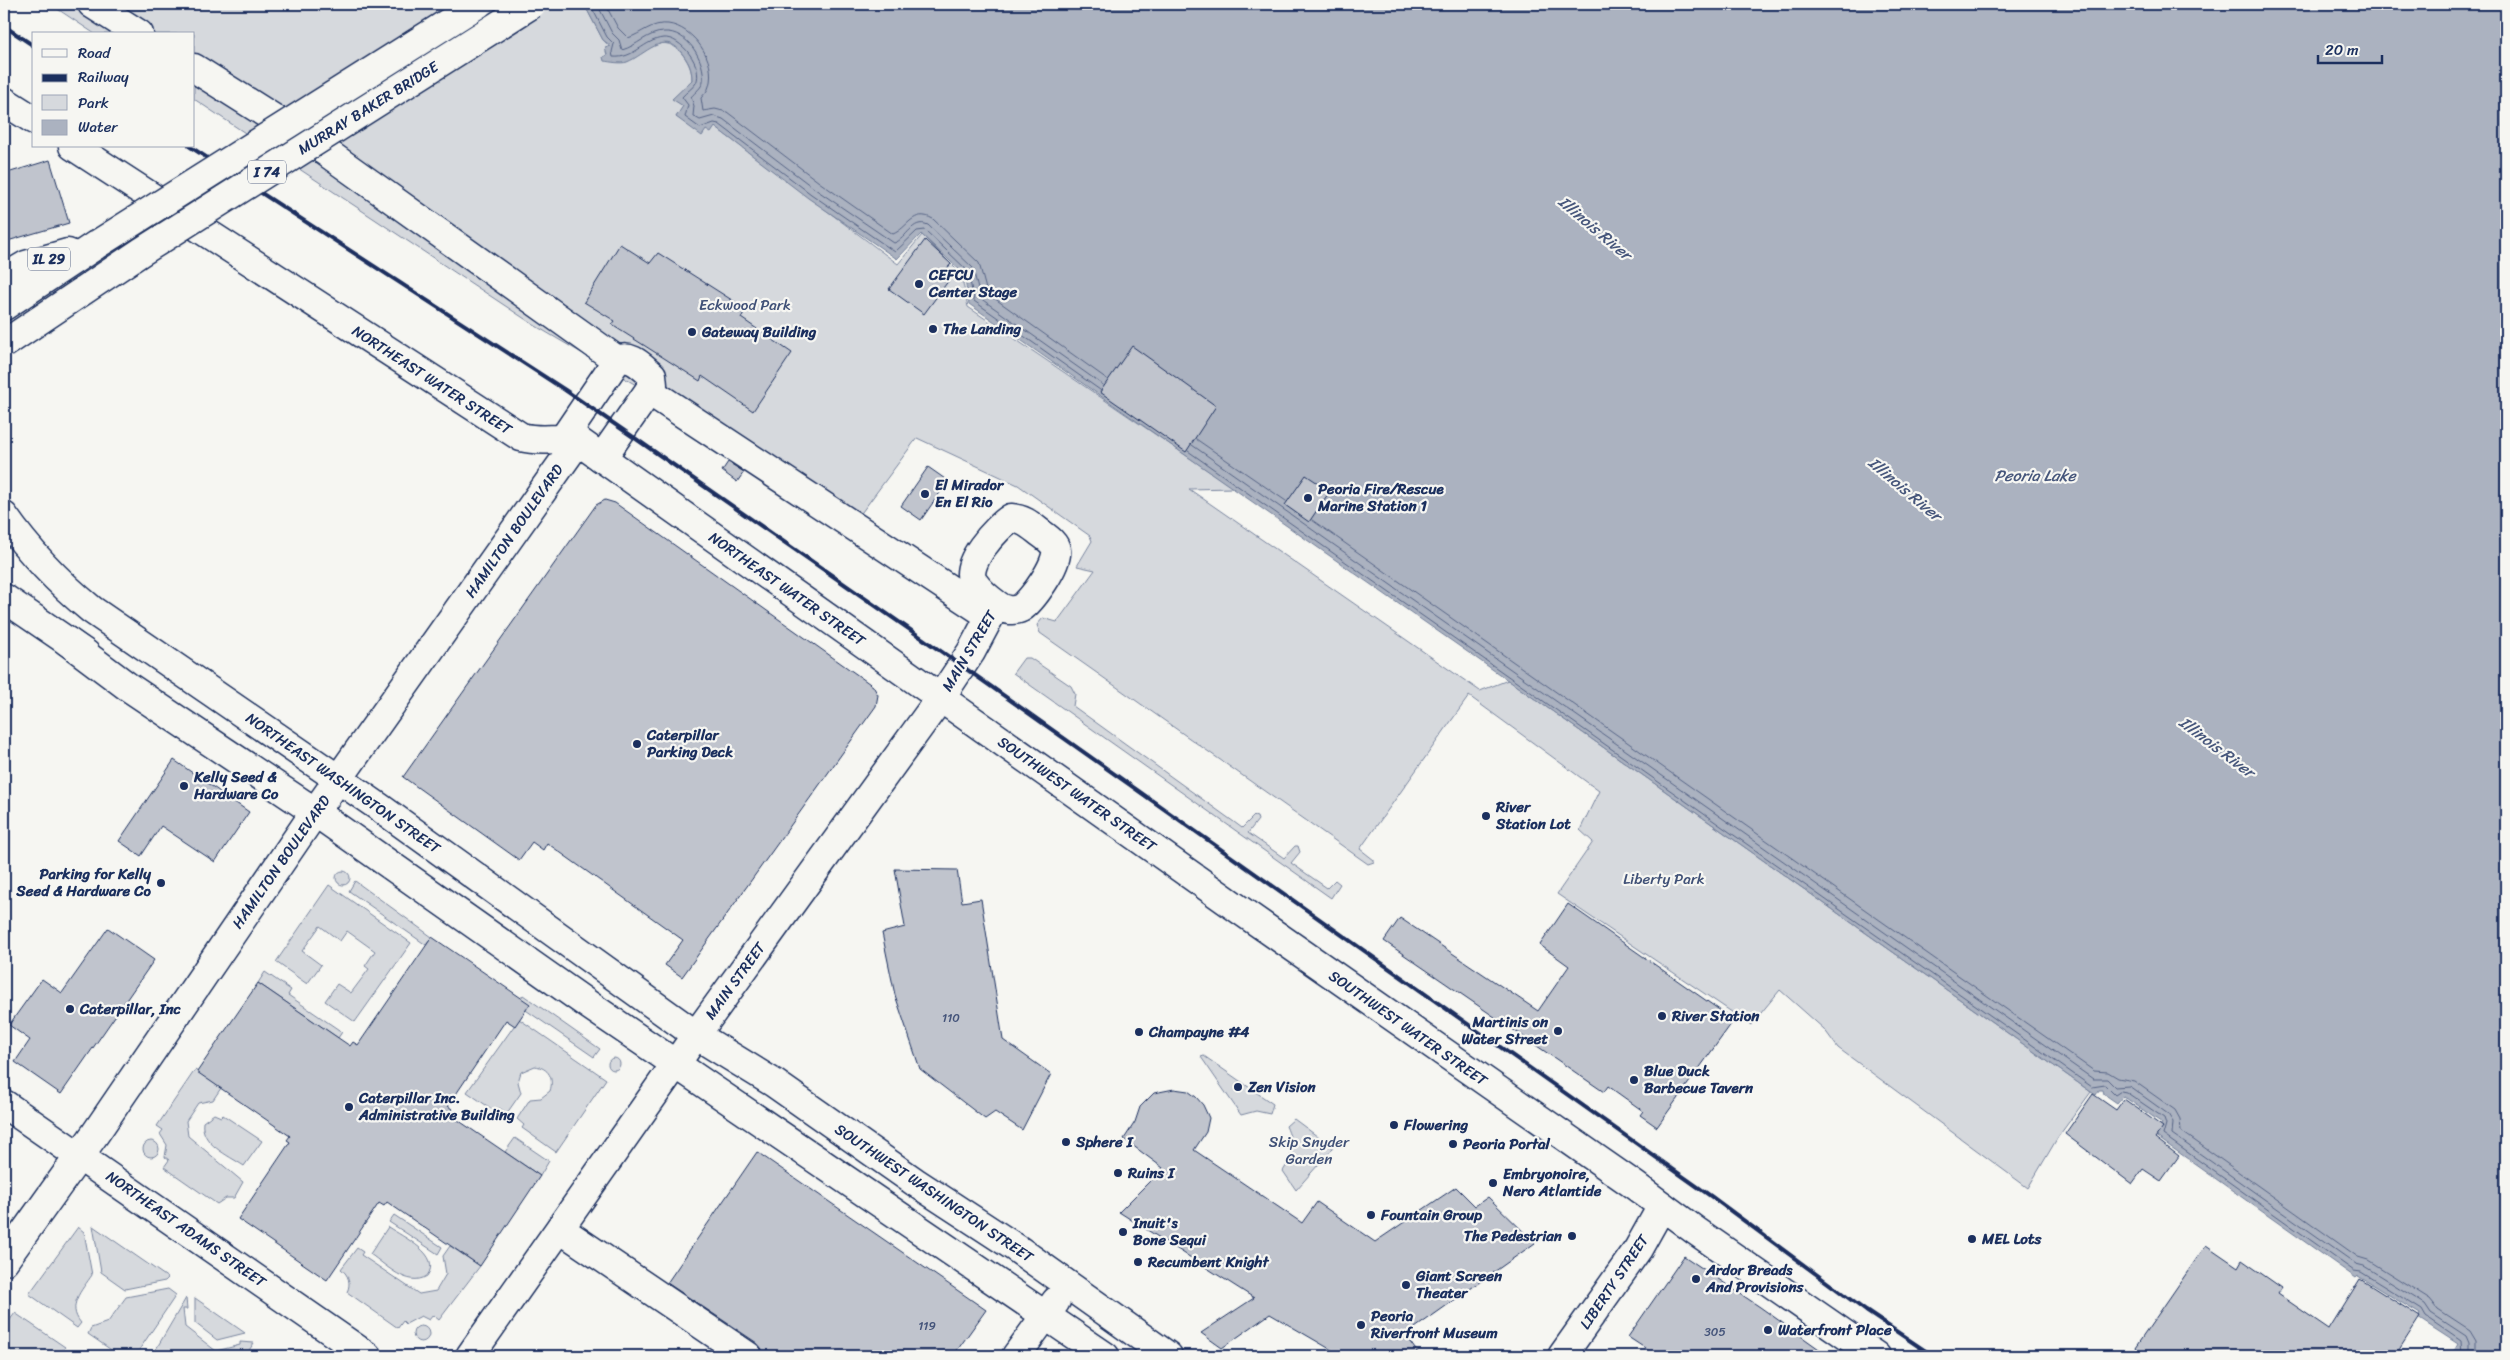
<svg xmlns="http://www.w3.org/2000/svg" width="2510" height="1360" viewBox="0 0 2510 1360" font-family="Sriracha,sans-serif">
<style>
.green{fill:#d6d9dd;stroke:#78849e}
.water{fill:#abb2c0;stroke:#717e99}
.lines{fill:none;stroke-linecap:round;stroke-linejoin:round}
.shore{stroke:#556385;stroke-width:1}
.building{fill:#c0c4cd;stroke:#1b2f5e}
.minor-casing{stroke:#1b2f5e;stroke-width:31}
.major-casing{stroke:#1b2f5e;stroke-width:31}
.highway-casing{stroke:#1b2f5e;stroke-width:31}
.minor{stroke:#f6f6f2;stroke-width:28}
.major{stroke:#f6f6f2;stroke-width:28}
.highway{stroke:#f6f6f2;stroke-width:28}
.rail{stroke:#1b2f5e;stroke-width:4}
.highway-bridge-casing{stroke:#1b2f5e;stroke-width:31;stroke-linecap:butt}
.highway-bridge{stroke:#f6f6f2;stroke-width:28}
.poi-dot{fill:#1b2f5e;stroke:#f6f6f2;stroke-width:2}
.labels{text-anchor:middle;dominant-baseline:central;stroke-width:4.5;stroke-linejoin:round;paint-order:stroke}
.number-label{font-size:12px;fill:#44547a}
.shield{fill:#f6f6f2;stroke:#5d6b8a;stroke-width:1}
.shield-label{font-size:14px;font-weight:bold;fill:#1b2f5e}
.street-label{font-size:15px;fill:#1b2f5e;stroke:#f6f6f2}
.poi-label{font-size:15px;font-weight:bold;fill:#1b2f5e;stroke:#f6f6f2;text-anchor:start}
.park-label{font-size:15px;fill:#405177;stroke:#f6f6f2}
.water-label{font-size:16px;font-style:italic;fill:#46567b;stroke:#f6f6f2}
</style>
<rect width="100%" height="100%" fill="#f6f6f2"/>
<filter id="ink" filterUnits="userSpaceOnUse"><feTurbulence type="fractalNoise" baseFrequency=".02" numOctaves="2"/><feDisplacementMap in="SourceGraphic" scale="10" xChannelSelector="R" yChannelSelector="G"/><feConvolveMatrix kernelMatrix="1 2 1 2 8 2 1 2 1" color-interpolation-filters="sRGB"/></filter>
<g filter="url(#ink)">
<g class="green">
<path d="M50,4H584L603,40L626,62C646,50 665,31 683,55C689,63 692,70 692,80L673,99L684,106L676,117L706,130L715,127L898,264L922,235L961,274L968,307L1234,488L1189,489L1480,691L1508,680L2091,1092L2058,1137L2028,1188L1838,1048L1824,1029L1780,990L1751,1025L1557,894L1593,842L1580,830L1599,791L1469,696L1360,849L1374,860V862L1368,864L1040,633L1037,625L1043,618L1057,622L1095,570L1077,566L1092,541L1090,536L1018,485L917,438L859,516L534,325L194,99V34H95Z"/>
<polygon points="1024,658 1030,658 1071,686 1075,694 1073,706 1234,822 1242,828 1254,816 1257,817 1258,820 1248,833 1284,858 1295,846 1298,846 1300,852 1291,863 1327,888 1335,880 1340,884 1331,898 1013,673"/>
<circle cx="343" cy="878" r="7"/>
<polygon points="355,881 432,937 426,945 349,891"/>
<polygon points="329,885 411,943 355,1022 325,1001 337,984 351,993 369,969 365,966 375,951 347,931 340,941 320,926 302,951 321,965 307,984 276,962"/>
<polygon points="265,972 291,990 288,995 342,1032 338,1038 258,983"/>
<polygon points="523,995 600,1049 594,1057 517,1004"/>
<path d="M519,1019L606,1079L556,1152L522,1128L524,1125L517,1119L530,1099L541,1098L550,1091C554,1078 549,1068 535,1066L521,1072L518,1082L521,1093L507,1113L499,1108L496,1112L467,1092Z"/>
<polygon points="1204,1056 1273,1104 1270,1114 1256,1111 1241,1115 1201,1057"/>
<circle cx="614" cy="1064" r="6"/>
<polygon points="195,1070 221,1088 213,1100 198,1103 186,1121 188,1136 243,1182 234,1198 226,1198 217,1204 164,1167 169,1160 165,1157 167,1145 160,1134 163,1130 157,1126"/>
<path d="M214,1114L221,1117L223,1115L262,1141L244,1166C228,1155 200,1144 203,1122Z"/>
<path d="M1294,1119L1333,1148L1296,1190L1283,1171C1294,1155 1294,1144 1286,1126Z"/>
<polygon points="515,1138 549,1161 540,1176 505,1152"/>
<circle cx="151" cy="1149" r="8"/>
<polygon points="394,1215 442,1247 438,1254 389,1222"/>
<polygon points="93,1226 168,1278 165,1281 125,1289 101,1272"/>
<path d="M78,1227L84,1232L92,1275C82,1290 66,1306 81,1323L77,1328L29,1294Z"/>
<path d="M388,1227C403,1237 443,1255 427,1276C408,1288 386,1265 370,1254Z"/>
<path d="M450,1246L480,1266L439,1320L433,1315L429,1320L421,1316L406,1324L403,1321L398,1328L347,1292C351,1284 349,1275 341,1269L357,1248L363,1252L361,1255L419,1294L436,1291L446,1274L443,1256Z"/>
<polygon points="168,1289 176,1295 135,1356 120,1356 88,1334 91,1328 108,1322 126,1297"/>
<polygon points="186,1298 187,1309 183,1309 185,1327 216,1351 240,1345 240,1342 254,1343 245,1356 152,1356"/>
<polygon points="195,1298 245,1333 217,1340 195,1323"/>
<polygon points="15,1313 65,1347 60,1354 55,1356 4,1356 4,1328"/>
<circle cx="421" cy="1334" r="8"/>
</g>
<path class="water" d="M584,4H2506V1356H2460L2454,1351L2458,1344L2418,1318L2420,1314L2358,1276L2356,1278L2154,1135L2162,1123L2123,1096L2117,1103L2104,1094L2103,1090H2099L2096,1095L2091,1092L1542,704L969,304L964,274L921,234L897,259L808,198L715,127L711,133L706,130L702,136L676,117L683,106L672,99L692,80C692,68 688,61 681,52C664,30 645,55 627,62C621,64 611,62 604,61L603,57L607,55L605,48L611,46L603,40Z"/>
<g class="lines">
<g class="shore">
<path d="M590,4L607,37L614,44L612,52L613,57C634,59 644,40 663,38C681,36 704,67 696,83C693,88 686,92 682,97L688,105L685,117L700,128L714,123L719,124L811,194L895,252L917,231L925,230L968,271L974,301L1100,390"/>
<path d="M597,4L612,33L619,40L622,50C637,46 648,32 664,32C687,30 706,61 703,81C702,88 695,92 691,97L694,106L693,116L700,120L714,116L723,119L815,189L894,243C907,239 912,218 928,225L973,268L980,298L1103,385"/>
<path d="M605,4L618,28L628,38C641,34 652,22 668,24C693,27 717,60 709,86C708,91 704,94 701,98L703,111L715,109L727,112L819,182L893,234C908,228 913,208 933,219L979,263L987,293L1107,379"/>
<polyline points="1196,439 1286,501"/>
<polyline points="1192,445 2093,1079 2107,1079 2115,1087 2129,1086 2168,1114 2173,1122 2172,1134 2356,1264 2364,1266 2425,1304 2431,1313 2466,1336 2469,1343 2469,1356"/>
<polyline points="1188,451 2092,1087 2105,1085 2115,1095 2121,1091 2126,1092 2164,1118 2166,1124 2163,1135 2354,1271 2361,1272 2422,1310 2426,1317 2461,1341 2462,1356"/>
<polyline points="1312,520 2094,1071 2108,1072 2118,1078 2134,1081 2175,1110 2180,1119 2181,1131 2358,1257 2368,1260 2430,1299 2438,1309 2470,1330 2476,1340 2476,1356"/>
</g>
</g>
<g class="building">
<polygon points="50,160 69,223 4,242 4,174"/>
<polygon points="925,240 951,264 941,275 949,280 924,314 889,289"/>
<polygon points="620,244 650,263 658,253 746,309 741,318 792,353 753,411 702,376 700,381 664,358 612,325 615,321 584,302"/>
<polygon points="1132,346 1216,406 1186,452 1100,392"/>
<polygon points="728,462 744,472 737,482 722,471"/>
<polygon points="928,467 948,481 921,520 901,506"/>
<polygon points="1306,475 1330,491 1309,522 1285,505"/>
<polygon points="605,500 615,503 873,686 878,695 876,706 682,977 665,965 683,940 547,843 543,850 532,842 519,860 403,777 596,505"/>
<polygon points="174,760 249,812 215,862 161,826 141,856 119,841"/>
<polygon points="895,869 957,870 962,902 981,899 1003,1040 1051,1074 1022,1130 995,1112 985,1119 920,1069 895,995 882,933 905,927"/>
<polygon points="1568,904 1734,1020 1657,1127 1640,1115 1643,1111 1608,1086 1604,1092 1384,941 1400,918 1538,1011 1569,966 1540,945"/>
<polygon points="108,928 154,960 61,1094 15,1062 30,1040 9,1025 42,979 62,993"/>
<polygon points="432,937 530,1004 515,1026 506,1020 448,1106 452,1109 449,1114 540,1176 480,1266 387,1202 384,1206 379,1203 327,1280 238,1219 290,1142 287,1140 290,1136 197,1072 258,983 350,1046 353,1042 358,1045"/>
<polygon points="1174,1089 1188,1091 1196,1097 1203,1105 1209,1118 1206,1132 1194,1150 1302,1223 1317,1202 1375,1242 1456,1187 1475,1206 1488,1197 1535,1243 1405,1335 1420,1356 1342,1356 1270,1314 1222,1348 1201,1333 1254,1298 1119,1212 1163,1168 1124,1139 1135,1122 1140,1107 1154,1093"/>
<polygon points="2093,1094 2116,1110 2124,1099 2163,1127 2155,1138 2179,1156 2161,1181 2143,1169 2132,1184 2065,1134"/>
<polygon points="757,1152 986,1310 953,1356 763,1356 762,1349 757,1343 667,1283"/>
<polygon points="2206,1245 2238,1267 2242,1260 2282,1288 2278,1294 2329,1329 2360,1279 2420,1317 2395,1356 2147,1356 2135,1348"/>
<polygon points="1684,1256 1760,1307 1829,1356 1657,1356 1628,1337"/>
</g>
<g class="lines">
<g class="minor-casing">
<g id="minor">
<polyline points="92,4 139,34"/>
<polyline points="194,68 319,147 617,360"/>
<polyline points="4,101 34,120"/>
<path d="M73,146L521,437C543,443 558,436 578,441L1240,910L1634,1185L1696,1231L1876,1356"/>
<polyline points="649,391 990,616"/>
<path d="M564,438L617,360C631,354 641,366 652,375L653,385L602,458"/>
<path d="M4,516C29,552 58,582 92,610L379,807L696,1035L774,1083L915,1182L1016,1248L1168,1356"/>
<path d="M1011,518C1023,519 1029,524 1038,531C1044,536 1055,542 1056,550C1059,563 1032,601 1021,608C1013,612 1003,610 996,604C989,599 979,590 974,583C961,565 997,527 1011,518Z"/>
<polyline points="67,641 127,686 315,812 589,1005 1105,1356"/>
<polyline points="696,1035 941,697 971,652 996,605"/>
<polyline points="560,1229 748,1356"/>
<polyline points="4,1261 95,1134 315,812 578,441"/>
<polyline points="1016,1356 1056,1301"/>
<polyline points="1562,1356 1638,1249 1662,1206"/>
</g>
</g>
<g class="major-casing">
<g id="major">
<polyline points="4,1104 367,1356"/>
<polyline points="470,1356 696,1035"/>
</g>
</g>
<g class="highway-casing">
<g id="highway">
<polyline points="4,278 26,265 68,253"/>
<polyline points="4,306 96,245"/>
<polyline points="4,598 86,654"/>
</g>
</g>
<use href="#minor" class="minor"/>
<use href="#major" class="major"/>
<use href="#highway" class="highway"/>
<g class="rail">
<polyline points="4,26 34,46"/>
<polyline points="189,146 565,390 642,443 962,666 1712,1197 1866,1311 1933,1356"/>
</g>
<g class="highway-bridge-casing">
<g id="highway-bridge">
<polyline points="96,245 478,4"/>
<polyline points="4,344 141,252 532,4"/>
</g>
</g>
<use href="#highway-bridge" class="highway-bridge"/>
</g>
</g>
<g class="poi-dot">
<circle cx="919" cy="284" r="5"/>
<circle cx="933" cy="329" r="5"/>
<circle cx="692" cy="332" r="5"/>
<circle cx="925" cy="494" r="5"/>
<circle cx="1308" cy="498" r="5"/>
<circle cx="637" cy="744" r="5"/>
<circle cx="184" cy="786" r="5"/>
<circle cx="1486" cy="816" r="5"/>
<circle cx="161" cy="883" r="5"/>
<circle cx="70" cy="1009" r="5"/>
<circle cx="1662" cy="1016" r="5"/>
<circle cx="1558" cy="1031" r="5"/>
<circle cx="1139" cy="1032" r="5"/>
<circle cx="1634" cy="1080" r="5"/>
<circle cx="1238" cy="1087" r="5"/>
<circle cx="349" cy="1107" r="5"/>
<circle cx="1394" cy="1125" r="5"/>
<circle cx="1066" cy="1142" r="5"/>
<circle cx="1453" cy="1144" r="5"/>
<circle cx="1118" cy="1173" r="5"/>
<circle cx="1493" cy="1183" r="5"/>
<circle cx="1371" cy="1215" r="5"/>
<circle cx="1123" cy="1232" r="5"/>
<circle cx="1572" cy="1236" r="5"/>
<circle cx="1972" cy="1239" r="5"/>
<circle cx="1138" cy="1262" r="5"/>
<circle cx="1696" cy="1279" r="5"/>
<circle cx="1406" cy="1285" r="5"/>
<circle cx="1361" cy="1325" r="5"/>
<circle cx="1768" cy="1330" r="5"/>
</g>
<g class="labels">
<g class="number-label">
<text x="951" y="1018">110</text>
<text x="927" y="1326">119</text>
<text x="1715" y="1332">305</text>
</g>
<g class="shield">
<rect x="248" y="160.5" width="38" height="23" rx="4"/>
<rect x="28" y="247.5" width="42" height="23" rx="4"/>
</g>
<g class="shield-label">
<text x="267" y="172">I 74</text>
<text x="49" y="259">IL 29</text>
</g>
<g class="street-label">
<text transform="translate(368 108) rotate(-32)">MURRAY BAKER BRIDGE</text>
<text transform="translate(432 380) rotate(33)">NORTHEAST WATER STREET</text>
<text transform="translate(514 531) rotate(-55)">HAMILTON BOULEVARD</text>
<text transform="translate(787 589) rotate(35)">NORTHEAST WATER STREET</text>
<text transform="translate(969 651) rotate(-59)">MAIN STREET</text>
<text transform="translate(343 783) rotate(35)">NORTHEAST WASHINGTON STREET</text>
<text transform="translate(1077 794) rotate(35)">SOUTHWEST WATER STREET</text>
<text transform="translate(281 862) rotate(-55)">HAMILTON BOULEVARD</text>
<text transform="translate(735 981) rotate(-54)">MAIN STREET</text>
<text transform="translate(1408 1028) rotate(35)">SOUTHWEST WATER STREET</text>
<text transform="translate(934 1193) rotate(34)">SOUTHWEST WASHINGTON STREET</text>
<text transform="translate(186 1229) rotate(35)">NORTHEAST ADAMS STREET</text>
<text transform="translate(1614 1282) rotate(-56)">LIBERTY STREET</text>
</g>
<g class="poi-label">
<text x="929" y="275">CEFCU<tspan x="929" dy="17">Center Stage</tspan></text>
<text x="943" y="329">The Landing</text>
<text x="702" y="332">Gateway Building</text>
<text x="935" y="485">El Mirador<tspan x="935" dy="17">En El Rio</tspan></text>
<text x="1318" y="489">Peoria Fire/Rescue<tspan x="1318" dy="17">Marine Station 1</tspan></text>
<text x="647" y="735">Caterpillar<tspan x="647" dy="17">Parking Deck</tspan></text>
<text x="194" y="777">Kelly Seed &amp;<tspan x="194" dy="17">Hardware Co</tspan></text>
<text x="1496" y="807">River<tspan x="1496" dy="17">Station Lot</tspan></text>
<text x="151" y="874" text-anchor="end">Parking for Kelly<tspan x="151" dy="17">Seed &amp; Hardware Co</tspan></text>
<text x="80" y="1009">Caterpillar, Inc</text>
<text x="1672" y="1016">River Station</text>
<text x="1548" y="1022" text-anchor="end">Martinis on<tspan x="1548" dy="17">Water Street</tspan></text>
<text x="1149" y="1032">Champayne #4</text>
<text x="1644" y="1071">Blue Duck<tspan x="1644" dy="17">Barbecue Tavern</tspan></text>
<text x="1248" y="1087">Zen Vision</text>
<text x="359" y="1098">Caterpillar Inc.<tspan x="359" dy="17">Administrative Building</tspan></text>
<text x="1404" y="1125">Flowering</text>
<text x="1076" y="1142">Sphere I</text>
<text x="1463" y="1144">Peoria Portal</text>
<text x="1128" y="1173">Ruins I</text>
<text x="1503" y="1174">Embryonoire,<tspan x="1503" dy="17">Nero Atlantide</tspan></text>
<text x="1381" y="1215">Fountain Group</text>
<text x="1133" y="1223">Inuit's<tspan x="1133" dy="17">Bone Sequi</tspan></text>
<text x="1562" y="1236" text-anchor="end">The Pedestrian</text>
<text x="1982" y="1239">MEL Lots</text>
<text x="1148" y="1262">Recumbent Knight</text>
<text x="1706" y="1270">Ardor Breads<tspan x="1706" dy="17">And Provisions</tspan></text>
<text x="1416" y="1276">Giant Screen<tspan x="1416" dy="17">Theater</tspan></text>
<text x="1371" y="1316">Peoria<tspan x="1371" dy="17">Riverfront Museum</tspan></text>
<text x="1778" y="1330">Waterfront Place</text>
</g>
<g class="park-label">
<text x="745" y="305">Eckwood Park</text>
<text x="1664" y="879">Liberty Park</text>
<text x="1309" y="1142">Skip Snyder<tspan x="1309" dy="17">Garden</tspan></text>
</g>
<g class="water-label">
<text transform="translate(1595 228) rotate(40)">Illinois River</text>
<text x="2035" y="475">Peoria Lake</text>
<text transform="translate(1905 489) rotate(40)">Illinois River</text>
<text transform="translate(2217 747) rotate(37)">Illinois River</text>
</g>
</g>
<rect width="2510" height="1360" fill="none" stroke="#f6f6f2" stroke-width="20"/>
<rect x="10" y="10" width="2490" height="1340" fill="none" stroke="#1b2f5e" stroke-width="2" filter="url(#ink)"/>
<rect x="32" y="32" width="162" height="115" fill="#f6f6f2" stroke="#9ea6b7"/>
<rect x="42" y="49" width="25" height="8" fill="#f6f6f2" stroke="#9ea6b7"/>
<text x="78" y="58" font-size="15" fill="#1b2f5e">Road</text>
<rect x="42" y="74" width="25" height="8" fill="#1b2f5e" stroke="#9ea6b7"/>
<text x="78" y="82" font-size="15" fill="#1b2f5e">Railway</text>
<rect x="42" y="95" width="25" height="15" fill="#d6d9dd" stroke="#9ea6b7"/>
<text x="78" y="108" font-size="15" fill="#1b2f5e">Park</text>
<rect x="42" y="120" width="25" height="15" fill="#abb2c0" stroke="#9ea6b7"/>
<text x="78" y="132" font-size="15" fill="#1b2f5e">Water</text>
<path d="M2318 55v8h64v-8" fill="none" stroke="#1b2f5e" stroke-width="2.5"/>
<text x="2325" y="55" font-size="15" fill="#1b2f5e" stroke="#f6f6f2" stroke-width="4" paint-order="stroke">20 m</text>
</svg>
